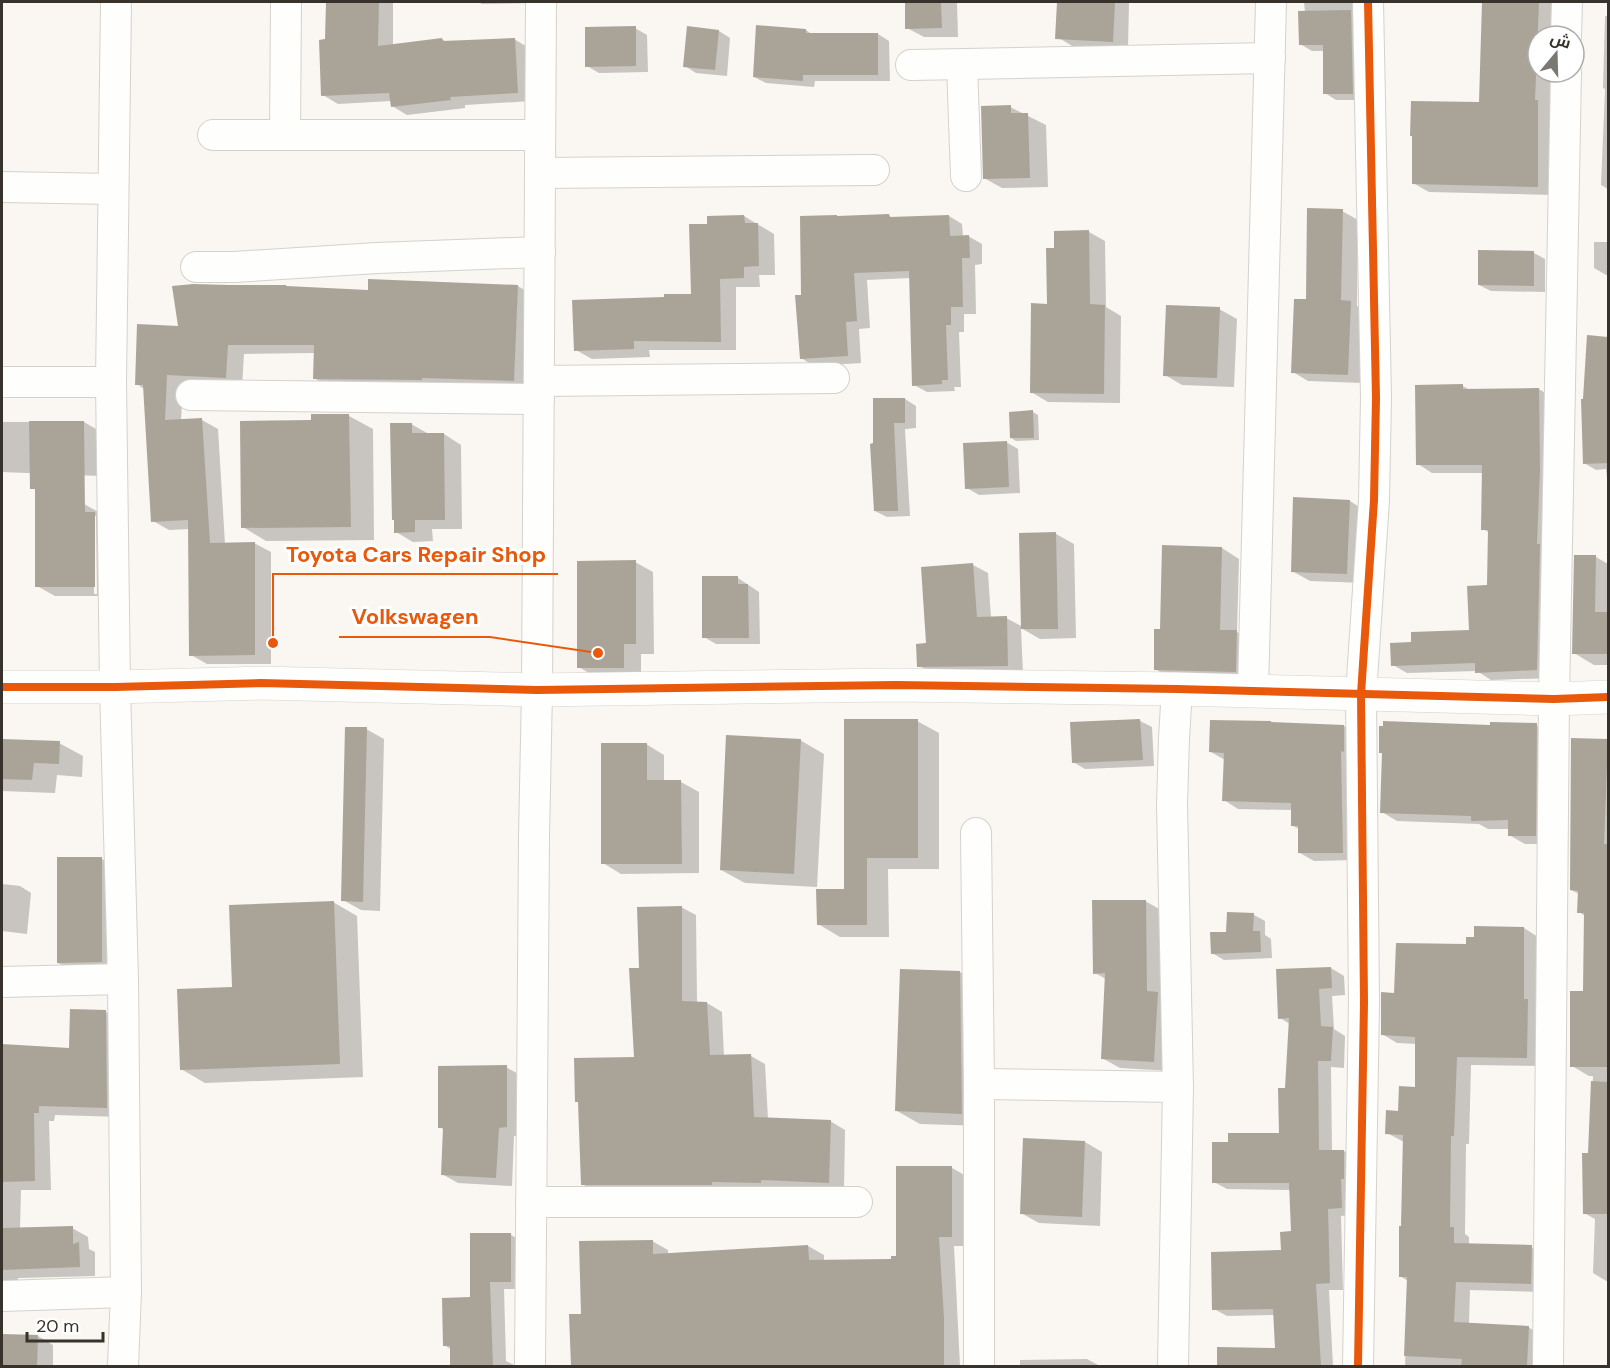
<svg xmlns="http://www.w3.org/2000/svg" width="1610" height="1368" viewBox="0 0 1610 1368" font-family="'DM Sans',Cairo,sans-serif">
<style>
.shadow{fill:#0003;fill-rule:evenodd}
.building{fill:#aaa498}
.lines{fill:none;stroke-linecap:round;stroke-linejoin:round}
.minor-casing{stroke:#d5d1cc;stroke-width:32}
.tertiary-casing{stroke:#d5d1cc;stroke-width:34}
.minor{stroke:#fefefd;stroke-width:30}
.tertiary{stroke:#fefefd;stroke-width:33}
.cycleway-casing{stroke:#fff;stroke-width:11}
.cycleway{stroke:#e8590c;stroke-width:8}
.leader{fill:none;stroke:#e8590c;stroke-width:2}
.callout-dot{fill:#e8590c;stroke:#fff;stroke-width:2}
.callout-label{font-size:22px;text-anchor:middle;font-weight:bold;fill:#e8590c;stroke:#fff;stroke-width:6;stroke-linejoin:round;paint-order:stroke}
</style>
<rect width="100%" height="100%" fill="#faf6f1"/>
<g class="shadow">
<polygon points="328,2 393,2 393,45 442,39 448,43 514,39 529,48 532,101 465,105 465,108 407,115 392,106 391,101 338,104 323,95 327,41"/>
<polygon points="478,2 536,2 536,3 482,4"/>
<polygon points="906,2 957,2 958,37 924,37 907,28"/>
<polygon points="1063,2 1129,2 1128,49 1074,47 1059,38"/>
<polygon points="1304,2 1365,2 1364,100 1336,100 1325,93 1325,51 1312,51 1300,44 1305,12"/>
<polygon points="1484,2 1558,2 1553,36 1538,36 1538,72 1551,72 1550,109 1553,111 1553,195 1429,192 1413,183 1480,104"/>
<polygon points="1605,16 1608,16 1608,189 1601,185 1605,89 1603,88"/>
<polygon points="758,27 806,30 813,35 878,34 889,41 890,81 815,81 814,87 766,83 754,77"/>
<polygon points="635,28 647,35 648,72 599,73 587,66"/>
<polygon points="719,31 730,38 727,76 696,73 685,66"/>
<polygon points="1010,107 1046,125 1048,187 1002,188 984,178"/>
<polygon points="1342,211 1358,220 1357,306 1366,311 1363,383 1308,381 1293,372 1307,301"/>
<polygon points="744,216 774,234 775,275 759,275 760,287 736,287 736,350 649,350 650,357 592,359 576,350 666,299 693,295 709,225"/>
<polygon points="889,216 893,218 949,216 962,224 963,237 968,236 982,244 982,264 975,265 976,314 964,314 964,332 959,332 961,387 954,387 955,391 927,392 914,385 911,278 867,280 870,328 859,329 861,363 814,366 801,358 803,296"/>
<polygon points="1089,232 1105,241 1106,307 1121,316 1120,403 1048,402 1031,392 1048,305 1056,250"/>
<polygon points="1594,242 1608,242 1608,276 1594,268"/>
<polygon points="1534,253 1545,259 1545,292 1491,291 1479,285"/>
<polygon points="518,286 534,296 530,390 331,388 314,378 315,353 244,354 242,387 183,384 181,421 202,420 218,429 225,544 254,543 271,552 271,664 207,664 191,655 190,529 169,530 153,521 144,389 137,384 180,327 369,291"/>
<polygon points="1219,309 1237,319 1234,387 1182,385 1165,375"/>
<polygon points="1588,337 1608,338 1608,479 1607,478 1606,469 1596,470 1584,463 1585,401"/>
<polygon points="1463,386 1470,390 1539,389 1553,398 1551,678 1491,680 1477,671 1407,673 1393,665 1413,644 1470,631 1488,586 1490,533 1483,529 1484,473 1432,473 1418,464"/>
<polygon points="905,399 916,406 916,428 905,429 910,516 887,517 875,511 872,445"/>
<polygon points="1033,412 1038,415 1039,440 1016,441 1011,438"/>
<polygon points="349,416 373,429 374,540 266,541 243,527 312,421"/>
<polygon points="2,422 84,422 101,432 101,476 2,472"/>
<polygon points="411,424 429,434 444,434 461,445 462,529 432,529 433,541 413,542 396,532"/>
<polygon points="1006,442 1018,449 1020,493 979,495 967,488"/>
<polygon points="1350,501 1367,512 1365,583 1310,581 1292,571"/>
<path d="M84,504L102,514L112,596H55L37,586ZM93,516H96L97,594H94Z"/>
<polygon points="1056,534 1074,544 1076,638 1040,639 1021,628 1023,674 934,674 919,666 928,645 973,565 988,573 991,618 1006,618 1023,627"/>
<polygon points="1222,548 1239,559 1237,632 1255,642 1254,681 1173,679 1155,669 1161,631"/>
<polygon points="1596,557 1608,564 1608,665 1594,665 1574,653"/>
<polygon points="635,562 653,572 654,654 641,654 641,677 597,678 579,667"/>
<polygon points="738,578 759,592 760,644 716,644 704,637"/>
<polygon points="917,721 939,733 939,869 888,869 889,937 840,937 818,924 846,890"/>
<polygon points="1140,721 1152,727 1154,766 1085,769 1073,762 1071,724"/>
<polygon points="1536,725 1552,734 1551,844 1525,844 1509,835 1509,829 1488,829 1479,824 1397,821 1382,812 1383,754 1492,727"/>
<polygon points="1344,726 1358,734 1356,860 1314,861 1300,853 1299,829 1293,826 1292,810 1238,809 1224,800 1225,760 1211,752"/>
<polygon points="366,729 384,739 380,911 361,910 343,900"/>
<polygon points="1572,739 1608,741 1608,1282 1593,1273 1595,1219 1584,1213 1590,1154 1593,1076 1589,1076 1572,1066 1585,992 1585,916 1579,912 1579,894 1571,890"/>
<polygon points="800,740 824,754 817,887 745,883 721,870"/>
<polygon points="2,741 59,743 83,756 82,777 57,775 55,793 2,791"/>
<polygon points="646,744 664,755 664,782 681,782 699,792 699,873 621,874 603,863"/>
<polygon points="102,859 120,869 120,972 76,973 58,963"/>
<polygon points="2,884 20,886 31,893 27,934 2,931"/>
<polygon points="1145,901 1163,911 1172,1071 1120,1068 1102,1058 1106,979 1095,973"/>
<polygon points="333,902 357,916 363,1077 205,1083 181,1069 233,988"/>
<polygon points="681,907 696,915 697,1003 707,1003 722,1012 724,1057 751,1056 765,1064 768,1119 830,1121 845,1130 844,1190 597,1192 582,1184 579,1103 576,1101 635,1059 641,969"/>
<polygon points="1254,915 1265,921 1265,935 1271,939 1272,958 1224,960 1212,953 1228,933"/>
<polygon points="1524,928 1538,937 1542,1066 1471,1065 1469,1144 1466,1144 1465,1234 1469,1237 1469,1245 1531,1247 1546,1255 1546,1292 1470,1290 1469,1324 1528,1327 1543,1336 1542,1366 1405,1366 1408,1281 1400,1276 1404,1142 1387,1133 1399,1112 1416,1089 1417,1044 1397,1043 1382,1034 1396,994 1467,946"/>
<polygon points="1331,968 1344,976 1345,995 1332,996 1334,1029 1345,1036 1344,1068 1331,1067 1332,1152 1344,1151 1357,1159 1354,1215 1341,1216 1343,1290 1329,1290 1333,1366 1218,1366 1218,1349 1276,1349 1275,1315 1227,1316 1214,1309 1282,1252 1292,1233 1291,1190 1227,1189 1214,1182 1230,1143 1280,1134 1287,1090 1290,1024 1280,1018"/>
<polygon points="960,972 984,986 985,1126 920,1124 897,1111"/>
<polygon points="106,1012 122,1021 122,1117 55,1115 54,1121 49,1121 51,1190 21,1190 20,1229 72,1228 88,1237 89,1249 95,1252 95,1276 18,1278 18,1287 2,1290 2,1046 71,1050"/>
<polygon points="506,1067 522,1076 523,1136 514,1136 512,1186 458,1183 442,1174 444,1130 440,1127"/>
<polygon points="1085,1142 1102,1152 1100,1226 1039,1223 1021,1213"/>
<polygon points="897,1168 952,1168 968,1177 968,1246 954,1246 960,1366 572,1366 571,1315 582,1315 652,1241 668,1250 668,1255 808,1246 824,1255 824,1262 892,1261 897,1258"/>
<polygon points="471,1235 511,1235 525,1243 525,1289 504,1289 506,1361 516,1366 451,1366 452,1350 444,1345 471,1299"/>
<polygon points="2,1335 38,1336 53,1345 53,1366 2,1366"/>
<polygon points="1087,1359 1100,1366 1020,1366 1020,1360"/>
</g>
<g class="building">
<polygon points="326,2 379,2 378,46 442,38 443,41 515,38 518,93 450,97 451,100 391,107 389,93 321,96 319,40 325,39"/>
<polygon points="905,2 941,2 942,28 905,29"/>
<polygon points="1057,2 1115,2 1113,42 1055,39"/>
<polygon points="1482,2 1539,2 1535,100 1538,100 1538,187 1412,184 1412,136 1410,136 1411,101 1479,102"/>
<polygon points="1351,10 1353,94 1323,94 1323,45 1299,45 1298,11"/>
<polygon points="756,25 806,29 806,33 878,33 878,75 803,75 803,81 753,77"/>
<polygon points="636,26 636,66 585,67 585,27"/>
<polygon points="687,26 719,30 715,70 683,67"/>
<polygon points="1011,105 1011,113 1028,113 1030,178 983,179 981,106"/>
<polygon points="1307,208 1343,209 1341,300 1351,301 1348,375 1291,373 1294,299 1306,299"/>
<polygon points="889,214 890,217 949,215 950,236 969,235 970,258 962,258 963,307 951,307 951,325 946,325 948,380 942,380 942,384 912,386 909,271 854,273 857,321 846,322 848,356 800,359 795,295 801,295 800,216 837,215 837,216"/>
<polygon points="744,215 745,223 758,223 759,266 744,267 744,278 720,279 721,342 634,341 634,349 574,351 572,300 664,297 664,294 691,294 689,224 707,224 707,216"/>
<polygon points="1089,230 1090,304 1105,305 1104,394 1030,393 1031,303 1047,304 1046,248 1054,248 1054,231"/>
<polygon points="1478,250 1534,251 1534,286 1478,285"/>
<polygon points="368,279 518,285 514,381 422,378 422,380 313,379 314,345 228,345 226,378 167,375 165,420 202,418 210,543 255,542 255,655 189,656 188,520 151,522 143,385 135,385 137,324 178,326 172,286 193,284 229,285 286,285 286,286 368,290"/>
<polygon points="1166,305 1220,307 1217,378 1163,376"/>
<polygon points="1587,335 1608,337 1608,463 1583,464 1581,399 1583,399"/>
<polygon points="1463,384 1463,389 1539,388 1540,469 1537,544 1540,544 1537,670 1475,673 1475,663 1391,666 1390,643 1411,642 1411,632 1469,630 1467,586 1487,585 1488,530 1481,530 1482,465 1416,465 1415,385"/>
<polygon points="873,398 905,398 905,423 894,423 898,511 874,511 870,444 873,443"/>
<polygon points="1033,410 1034,438 1010,438 1009,412"/>
<polygon points="311,414 349,414 351,527 241,528 240,421 311,420"/>
<polygon points="29,421 84,421 85,512 95,512 95,587 35,587 35,489 30,489"/>
<polygon points="390,423 412,423 412,433 444,433 445,520 415,520 415,532 394,533 394,520 392,520"/>
<polygon points="1007,441 1009,487 965,489 963,443"/>
<polygon points="1293,497 1350,500 1347,574 1291,572"/>
<polygon points="1056,532 1058,629 1021,629 1019,533"/>
<polygon points="1162,545 1222,547 1220,630 1237,630 1236,672 1154,670 1154,629 1160,629"/>
<polygon points="1574,555 1596,555 1595,612 1608,612 1608,654 1572,654"/>
<polygon points="636,560 636,644 624,644 624,668 577,668 577,561"/>
<polygon points="973,563 977,617 1007,616 1008,666 917,667 916,644 926,643 921,567"/>
<polygon points="702,576 738,576 738,584 748,584 749,638 702,638"/>
<polygon points="844,719 918,719 918,858 867,858 867,925 817,925 816,889 844,889"/>
<polygon points="1140,719 1143,760 1072,763 1070,722"/>
<polygon points="1210,720 1271,721 1271,722 1344,725 1344,752 1341,751 1343,853 1298,853 1298,826 1291,826 1291,803 1222,801 1224,753 1209,752"/>
<polygon points="1383,721 1490,725 1490,722 1537,723 1536,836 1508,836 1508,820 1471,821 1471,816 1380,813 1382,753 1379,753 1379,726 1383,726"/>
<polygon points="345,727 367,727 363,902 341,901"/>
<polygon points="726,735 801,739 794,874 720,870"/>
<polygon points="1571,738 1608,739 1604,844 1608,844 1608,1067 1570,1067 1570,991 1583,991 1584,913 1577,913 1578,891 1570,890"/>
<polygon points="2,739 60,741 59,764 34,763 32,780 2,779"/>
<polygon points="601,743 647,743 647,780 681,780 682,864 601,864"/>
<polygon points="57,857 102,857 102,962 57,963"/>
<polygon points="1092,900 1146,900 1147,991 1158,992 1154,1062 1101,1059 1105,973 1093,974"/>
<polygon points="334,901 340,1064 180,1070 177,989 232,987 229,905"/>
<polygon points="682,906 682,1001 707,1002 710,1055 751,1054 754,1117 831,1120 829,1183 761,1180 761,1183 712,1182 712,1185 581,1185 578,1102 575,1102 574,1058 634,1057 629,968 639,968 637,907"/>
<polygon points="1227,912 1254,913 1253,931 1260,931 1261,952 1211,954 1210,932 1226,932"/>
<polygon points="1474,926 1524,927 1524,999 1528,999 1527,1058 1457,1057 1454,1136 1451,1136 1450,1227 1454,1227 1454,1243 1532,1245 1531,1284 1456,1282 1454,1322 1529,1326 1527,1366 1461,1366 1462,1359 1404,1356 1407,1277 1399,1277 1399,1226 1401,1226 1403,1135 1385,1134 1386,1110 1398,1111 1399,1086 1415,1087 1415,1037 1381,1035 1381,992 1394,993 1396,943 1466,944 1466,937 1474,937"/>
<polygon points="1331,967 1332,988 1319,989 1321,1026 1333,1027 1331,1061 1318,1061 1319,1150 1344,1150 1344,1179 1341,1179 1342,1208 1328,1209 1330,1283 1316,1284 1321,1366 1217,1366 1217,1347 1275,1348 1273,1309 1212,1310 1211,1252 1281,1250 1280,1232 1291,1231 1289,1183 1212,1183 1212,1142 1228,1142 1228,1133 1279,1133 1278,1088 1285,1088 1289,1018 1278,1019 1276,969"/>
<polygon points="900,969 960,971 962,1114 895,1111"/>
<polygon points="70,1009 106,1010 107,1108 39,1106 39,1113 34,1113 35,1181 2,1182 2,1044 69,1048"/>
<polygon points="507,1065 507,1127 499,1128 496,1178 441,1175 443,1128 438,1128 438,1066"/>
<polygon points="1591,1081 1608,1082 1608,1214 1583,1214 1582,1153 1588,1153"/>
<polygon points="1023,1138 1085,1141 1082,1217 1020,1214"/>
<polygon points="896,1166 952,1166 952,1237 939,1237 944,1318 944,1366 571,1366 569,1314 581,1314 579,1241 653,1240 653,1254 808,1245 809,1260 891,1259 891,1256 896,1256"/>
<polygon points="73,1226 73,1244 79,1242 80,1267 2,1270 2,1228"/>
<polygon points="470,1233 511,1233 511,1282 490,1282 493,1366 450,1366 450,1346 443,1346 442,1298 470,1297"/>
<polygon points="2,1334 38,1335 37,1366 2,1366"/>
</g>
<g class="lines">
<g class="minor-casing">
<g id="minor">
<polyline points="116,2 111,382 115,687 123,979 126,1292 123,1366"/>
<polyline points="1566,36 1567,2"/>
<polyline points="911,65 1270,58"/>
<polyline points="962,65 966,176"/>
<polyline points="213,135 540,135"/>
<polyline points="285,135 286,2"/>
<polyline points="540,173 874,170"/>
<polyline points="2,187 113,189"/>
<polyline points="196,267 234,267 377,258 540,252"/>
<polyline points="539,381 834,378"/>
<polyline points="2,382 111,382"/>
<polyline points="191,395 539,399"/>
<polyline points="1253,691 1271,2"/>
<polyline points="976,833 979,1084 979,1366"/>
<polyline points="2,982 123,979"/>
<polyline points="979,1084 1178,1087"/>
<polyline points="531,1202 857,1202"/>
<polyline points="2,1296 126,1292"/>
<polyline points="530,1366 534,837 537,690 541,2"/>
<polyline points="1173,1366 1178,1087 1172,804 1174,738 1177,689"/>
<polyline points="1358,1366 1364,1002 1361,694 1374,500 1376,398 1368,2"/>
<polyline points="1548,1366 1554,699 1566,72"/>
</g>
</g>
<g class="tertiary-casing">
<polyline id="tertiary" points="2,687 115,687 261,683 537,690 896,685 1177,689 1554,699 1608,697"/>
</g>
<use href="#minor" class="minor"/>
<use href="#tertiary" class="tertiary"/>
<g class="cycleway-casing">
<g id="cycleway">
<polyline points="2,687 115,687 261,683 537,690 896,685 1177,689 1554,699 1608,697"/>
<polyline points="1358,1366 1364,1002 1361,694 1374,500 1376,398 1368,2"/>
</g>
</g>
<use href="#cycleway" class="cycleway"/>
</g>
<path class="leader" d="M273 643L273 574H558M598 653L490 637H339"/>
<g class="callout-dot">
<circle cx="273" cy="643" r="6"/>
<circle cx="598" cy="653" r="6"/>
</g>
<g class="callout-label">
<text x="416" y="562">Toyota Cars Repair Shop</text>
<text x="415" y="624">Volkswagen</text>
</g>
<rect width="1610" height="1368" fill="none" stroke="#37332c" stroke-width="6"/>
<g transform="translate(1556 54) rotate(19)"><circle r="28" fill="#ffffff" stroke="#afadab" stroke-width="1.5"/>
<path d="M0-4.5L10 22L0 15L-10 22Z" fill="#7b7771"/>
<text y="-9" font-size="16" font-weight="bold" text-anchor="middle" fill="#37332c">ش</text>
</g>
<path d="M27 1332v9h76v-9" fill="none" stroke="#37332c" stroke-width="3"/>
<text x="36" y="1332" font-size="18" fill="#37332c" stroke="#ffffff" stroke-width="4.5" paint-order="stroke">20 m</text>
</svg>
